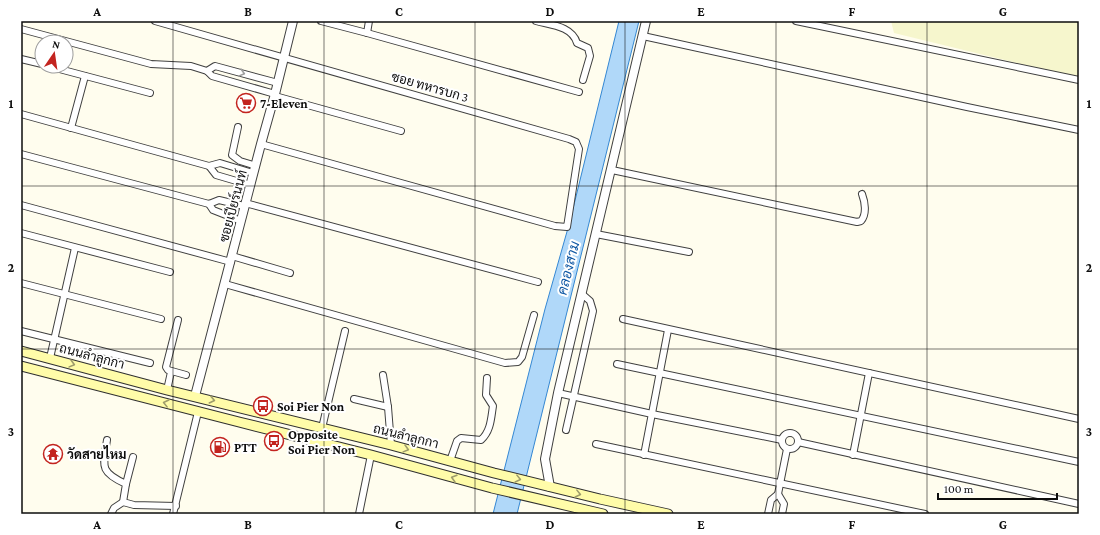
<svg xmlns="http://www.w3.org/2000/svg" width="1100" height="535" viewBox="0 0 1100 535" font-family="'Crimson Pro',Sarabun,serif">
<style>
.farmland{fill:#f6f6cd}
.water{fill:#b0d8f9;stroke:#3487d3}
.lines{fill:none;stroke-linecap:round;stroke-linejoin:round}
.minor-casing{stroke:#404040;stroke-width:8}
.tertiary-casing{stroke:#404040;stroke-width:10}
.secondary-casing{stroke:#2f2f2f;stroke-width:11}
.minor{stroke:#fff;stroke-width:6}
.tertiary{stroke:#fff;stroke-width:8}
.secondary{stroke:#fffca9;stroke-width:9}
.oneway{stroke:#9e9e9e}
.oneway2{stroke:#9e9c6b}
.grid{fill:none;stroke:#0d0d0d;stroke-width:1;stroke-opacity:0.55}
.labels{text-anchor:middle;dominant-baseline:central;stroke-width:4;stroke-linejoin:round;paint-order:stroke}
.street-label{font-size:13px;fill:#0d0d0d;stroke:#fff}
.poi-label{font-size:13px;font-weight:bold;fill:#0d0d0d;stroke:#fff;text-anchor:start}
.water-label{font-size:14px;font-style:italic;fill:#1159a4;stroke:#fff}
.neatline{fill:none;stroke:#0d0d0d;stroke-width:1.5}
.grid-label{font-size:13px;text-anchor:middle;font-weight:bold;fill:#0d0d0d}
</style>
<rect width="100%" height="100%" fill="#fffdee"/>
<polygon class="farmland" points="891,21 1079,21 1079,78 894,33"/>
<polygon class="water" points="619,21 639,21 517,514 493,514 545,309 570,221"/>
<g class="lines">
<g class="minor-casing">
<g id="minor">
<polyline points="155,21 569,139 576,142 579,149 567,227 555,226 261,144"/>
<polyline points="321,21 367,33 579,92"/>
<path d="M536,21C551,25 572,26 577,43L588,48L590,56L583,80"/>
<polyline points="796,21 1079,80"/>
<polyline points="21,29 151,64 191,66 207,71 212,76 275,94"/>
<polyline points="367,33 369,21"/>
<polyline points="643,36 967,107 1079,130"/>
<polyline points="21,59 42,64"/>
<polyline points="48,66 150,93"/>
<polyline points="207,71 215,66 278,83"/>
<polyline points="275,96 401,131"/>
<polyline points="21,114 209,166"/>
<polyline points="238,127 232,155 240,161 256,166"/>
<polyline points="71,128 85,76"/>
<polyline points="21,154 209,204 219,200 244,206"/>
<path d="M612,170L857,222L861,221C867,214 865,202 862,194"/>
<polyline points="250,185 216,175 209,166 220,163 253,173"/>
<polyline points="245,203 538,282"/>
<polyline points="209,204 213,210 241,221"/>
<polyline points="21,205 231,262"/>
<polyline points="21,233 170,272"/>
<polyline points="596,234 689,252"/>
<polyline points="232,256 290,273"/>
<polyline points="21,283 161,319"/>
<polyline points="225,284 505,363 518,362 522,357 534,315"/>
<polyline points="623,319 1079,419"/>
<polyline points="178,320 166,367 168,370 186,375"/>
<polyline points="21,331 150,363"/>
<polyline points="50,358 75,248"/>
<polyline points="617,364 1079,462"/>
<polyline points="383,375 388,407 391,445"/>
<polyline points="167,390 171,372"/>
<polyline points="558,393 652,414 782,440"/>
<polyline points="354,399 388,407"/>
<polyline points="322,428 345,331"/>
<polyline points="566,430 593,311 590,301 582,294"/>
<circle cx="790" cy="441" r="8"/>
<path d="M107,440C103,466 99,472 126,484L123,502L134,505L176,506"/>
<polyline points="798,442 1079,504"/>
<polyline points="596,444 925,514"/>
<polyline points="644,455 668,330"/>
<polyline points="853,455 869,373"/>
<path d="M450,461L457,441L461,438L481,440C491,431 491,418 493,406L486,395L487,378"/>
<polyline points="126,484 133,457"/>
<polyline points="778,494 784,504 782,514"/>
<polyline points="111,514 114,508 123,502"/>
<polyline points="173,514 198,412"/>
<polyline points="359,514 371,455"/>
<polyline points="768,514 771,500 778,494 787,449"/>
</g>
</g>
<g class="tertiary-casing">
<g id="tertiary">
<polyline points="195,396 261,144 275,94 293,21"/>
<polyline points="550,487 545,459 558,393 646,21"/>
</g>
</g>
<g class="secondary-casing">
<g id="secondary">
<polyline points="21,351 167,390 391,445 494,473 600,499 668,514"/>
<polyline points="21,366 239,422 371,455 492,488 603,514"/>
</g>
</g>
<use href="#minor" class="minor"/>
<use href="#tertiary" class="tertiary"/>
<use href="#secondary" class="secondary"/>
</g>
<defs><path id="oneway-chevron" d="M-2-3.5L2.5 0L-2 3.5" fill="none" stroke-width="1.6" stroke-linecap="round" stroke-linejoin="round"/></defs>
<use class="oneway" href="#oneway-chevron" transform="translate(242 73) rotate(15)"/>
<g class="oneway2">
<use href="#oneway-chevron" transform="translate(72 364) rotate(15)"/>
<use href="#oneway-chevron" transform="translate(212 400) rotate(13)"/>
<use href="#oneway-chevron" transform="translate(166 403) rotate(-166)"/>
<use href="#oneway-chevron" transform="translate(406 449) rotate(15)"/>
<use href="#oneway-chevron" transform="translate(454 478) rotate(-164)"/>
<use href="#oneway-chevron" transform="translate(518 479) rotate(14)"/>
<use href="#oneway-chevron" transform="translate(578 494) rotate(14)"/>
</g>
<path class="grid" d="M173,21V514M324,21V514M475,21V514M625,21V514M776,21V514M927,21V514M21,186H1079M21,349H1079"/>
<defs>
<g id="supermarket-ring" transform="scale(1)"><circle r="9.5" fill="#fff" stroke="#c3241f" stroke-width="1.5"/><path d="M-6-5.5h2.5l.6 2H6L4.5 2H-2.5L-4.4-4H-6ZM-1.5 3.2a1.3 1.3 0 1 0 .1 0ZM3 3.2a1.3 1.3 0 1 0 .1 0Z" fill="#c3241f"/></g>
<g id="bus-ring" transform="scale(1)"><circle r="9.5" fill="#fff" stroke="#c3241f" stroke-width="1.5"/><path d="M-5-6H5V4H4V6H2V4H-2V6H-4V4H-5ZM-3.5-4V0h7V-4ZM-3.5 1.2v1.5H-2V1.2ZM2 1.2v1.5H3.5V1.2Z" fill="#c3241f"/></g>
<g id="fuel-ring" transform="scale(1)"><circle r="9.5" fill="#fff" stroke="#c3241f" stroke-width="1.5"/><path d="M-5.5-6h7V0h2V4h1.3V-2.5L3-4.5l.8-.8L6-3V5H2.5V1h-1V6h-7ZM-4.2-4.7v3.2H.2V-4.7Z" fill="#c3241f"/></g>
<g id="temple-ring" transform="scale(1)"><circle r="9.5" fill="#fff" stroke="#c3241f" stroke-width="1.5"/><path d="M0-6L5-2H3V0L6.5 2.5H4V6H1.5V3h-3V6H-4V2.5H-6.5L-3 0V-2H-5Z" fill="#c3241f"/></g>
</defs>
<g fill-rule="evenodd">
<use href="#supermarket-ring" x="246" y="103"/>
<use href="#bus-ring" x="263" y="406"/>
<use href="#bus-ring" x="274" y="441"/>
<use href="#fuel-ring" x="220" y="447"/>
<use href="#temple-ring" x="53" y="454"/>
</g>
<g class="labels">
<g class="street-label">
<text transform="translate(430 87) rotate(16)">ซอย ทหารบก 3</text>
<text transform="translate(233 206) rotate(-75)">ซอยเปียร์นนท์</text>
<text transform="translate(92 356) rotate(15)">ถนนลำลูกกา</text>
<text transform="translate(406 436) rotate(14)">ถนนลำลูกกา</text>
</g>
<g class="poi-label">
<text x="260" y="103">7-Eleven</text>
<text x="277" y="406">Soi Pier Non</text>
<text x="288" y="434">Opposite<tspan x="288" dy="15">Soi Pier Non</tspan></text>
<text x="234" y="447">PTT</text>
<text x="67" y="454">วัดสายไหม</text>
</g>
<g class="water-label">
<text transform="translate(568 268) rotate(-76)">คลองสาม</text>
</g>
</g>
<rect width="1100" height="535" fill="none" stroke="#ffffff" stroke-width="44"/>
<g transform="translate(54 54) rotate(13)"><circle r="19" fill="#ffffff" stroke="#9e9e9e"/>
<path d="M0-3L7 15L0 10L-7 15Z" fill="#c3241f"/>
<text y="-6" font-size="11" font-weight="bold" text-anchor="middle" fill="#0d0d0d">N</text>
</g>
<path d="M938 493v6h119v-6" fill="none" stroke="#0d0d0d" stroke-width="2"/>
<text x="944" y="493" font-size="12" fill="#0d0d0d" stroke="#ffffff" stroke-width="3" paint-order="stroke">100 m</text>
<rect x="22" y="22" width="1056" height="491" class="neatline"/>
<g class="grid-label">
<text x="97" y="16">A</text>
<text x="248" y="16">B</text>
<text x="399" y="16">C</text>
<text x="550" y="16">D</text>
<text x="701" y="16">E</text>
<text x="852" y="16">F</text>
<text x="1003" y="16">G</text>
<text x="11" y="108">1</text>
<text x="1089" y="108">1</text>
<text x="11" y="272">2</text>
<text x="1089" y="272">2</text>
<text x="11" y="436">3</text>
<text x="1089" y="436">3</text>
<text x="97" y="529">A</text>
<text x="248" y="529">B</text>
<text x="399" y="529">C</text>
<text x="550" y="529">D</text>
<text x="701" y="529">E</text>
<text x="852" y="529">F</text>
<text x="1003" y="529">G</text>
</g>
</svg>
